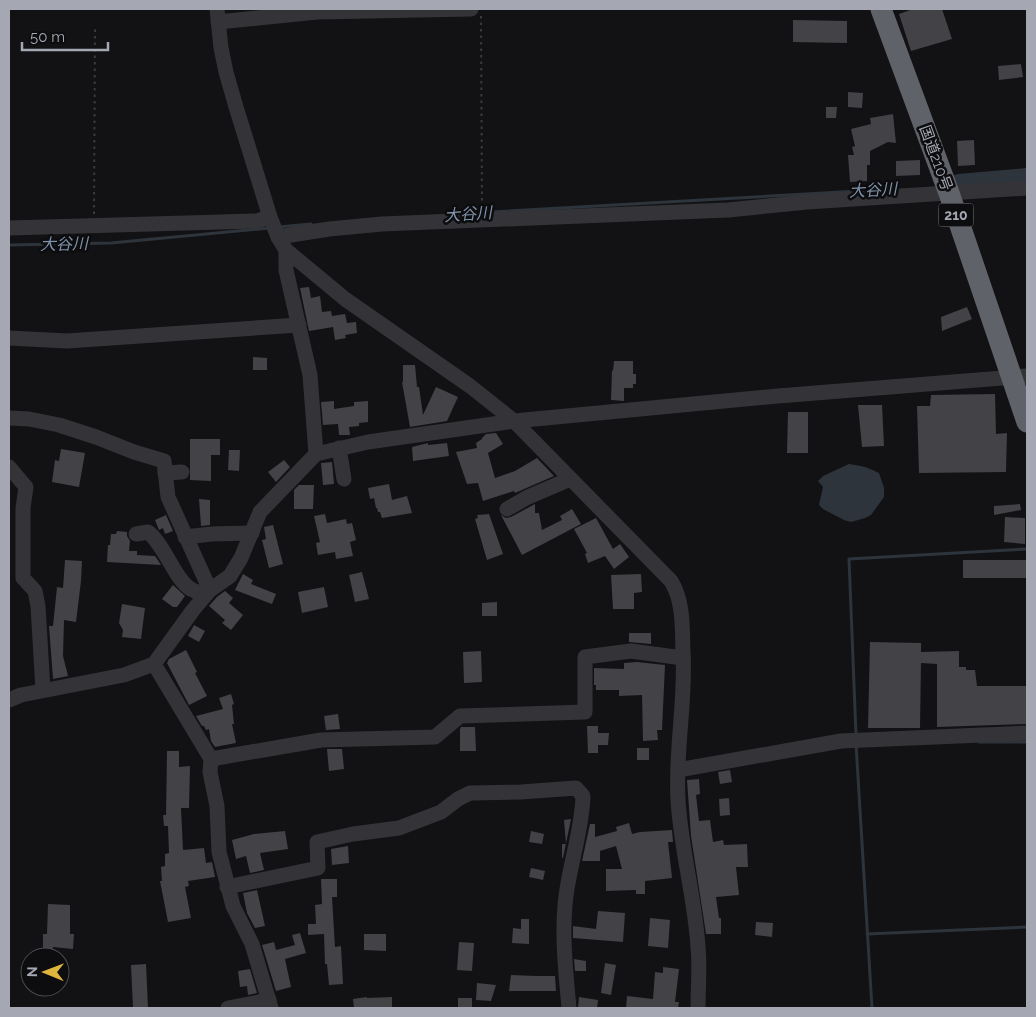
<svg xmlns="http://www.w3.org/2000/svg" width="1036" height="1017" viewBox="0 0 1036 1017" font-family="Raleway,'Noto Sans JP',sans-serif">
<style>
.water{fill:#2d343b}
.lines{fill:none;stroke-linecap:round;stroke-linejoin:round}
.stream{stroke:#2d343b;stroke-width:3}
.river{stroke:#2d343b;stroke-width:20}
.building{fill:#424247}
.path{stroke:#3a3b3f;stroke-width:2;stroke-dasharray:2.5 4;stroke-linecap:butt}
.minor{stroke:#343438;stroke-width:15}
.highway{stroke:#606269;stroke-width:21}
.labels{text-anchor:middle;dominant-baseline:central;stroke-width:5;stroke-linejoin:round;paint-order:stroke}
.shield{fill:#0d0d0f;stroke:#777a82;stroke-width:1}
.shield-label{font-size:14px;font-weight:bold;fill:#a5a8b3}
.street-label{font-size:15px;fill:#a5a8b3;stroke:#0d0d0f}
.water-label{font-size:16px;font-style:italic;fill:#7f93ab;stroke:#0d0d0f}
</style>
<rect width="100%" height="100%" fill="#121214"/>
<path class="water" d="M849,464C860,465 870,468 879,473L884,488V497L871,515L865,518L851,522L844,520L823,509L819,505L823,487L818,481L823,476Z"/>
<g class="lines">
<g class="stream">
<polyline points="492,212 893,189"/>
<polyline points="278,227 311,224"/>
<polyline points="9,245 111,243 269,228"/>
<polyline points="856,735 849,559 1027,549"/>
<polyline points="979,742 1027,742"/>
<polyline points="856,744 872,1008"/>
<polyline points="867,934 1027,927"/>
</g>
<polyline class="river" points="959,184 1027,178"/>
</g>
<g class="building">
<polygon points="913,9 942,9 952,39 911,51 899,14"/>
<polygon points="793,20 847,21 847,43 793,42"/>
<polygon points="1021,64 1023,77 999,80 998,66"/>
<polygon points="848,92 863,93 862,108 848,107"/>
<polygon points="826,107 837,107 836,118 826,118"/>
<polygon points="893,114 896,143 888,142 870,151 870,165 867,165 867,181 850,182 848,155 854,155 852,147 855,146 851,129 871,124 870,118"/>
<polygon points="974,140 975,165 958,166 957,141"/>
<polygon points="920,160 920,175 896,176 896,161"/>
<polygon points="309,287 311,298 320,296 322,312 331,311 332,316 345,314 347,323 356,322 357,333 345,335 346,338 335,340 333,327 309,331 300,288"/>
<polygon points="967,307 972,319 942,331 941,317"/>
<polygon points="253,357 267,358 267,370 253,370"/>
<polygon points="614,361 633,361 633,374 636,374 636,384 633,384 633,388 624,388 624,401 611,400 612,370 613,371"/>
<polygon points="403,365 415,365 417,387 419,387 423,415 436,387 458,397 447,421 410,427 402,382 403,382"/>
<polygon points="995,394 996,434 1007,433 1006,472 919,473 917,406 930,406 931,395"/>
<polygon points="334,401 334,409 354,406 354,402 368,401 368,422 359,423 359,426 349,427 350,435 339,435 338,424 323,425 321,402"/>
<polygon points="858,405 882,405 884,446 862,447"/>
<polygon points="788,412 808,412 808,453 787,453"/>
<polygon points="496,433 503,444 488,453 495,478 515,471 537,458 554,476 515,493 514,491 483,501 478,483 467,484 456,452 477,448 476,443 482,439 482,438 486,434"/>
<polygon points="190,439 220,439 220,455 211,455 211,481 190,480"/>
<polygon points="428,443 428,445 447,443 449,456 413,461 412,447"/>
<polygon points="61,449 85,453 79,487 52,482 55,460 59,461"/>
<polygon points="229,450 240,450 239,471 228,470"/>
<polygon points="284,460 290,467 276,482 268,472"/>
<polygon points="332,462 334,484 323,485 321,463"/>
<polygon points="389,484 392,500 407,496 412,513 382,518 380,512 378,512 377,508 376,508 374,498 370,499 368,488"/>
<polygon points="299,485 314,485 313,509 294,509 294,490"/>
<polygon points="199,499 210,500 210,525 201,526"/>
<polygon points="535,504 535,513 539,513 542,530 562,520 560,516 572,509 581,524 522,555 501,515 506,518 511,517"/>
<polygon points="1020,504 1021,510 994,515 994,506"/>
<polygon points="325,514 327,523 346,519 347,524 352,523 356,540 350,542 353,556 336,559 335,552 318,555 316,543 320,542 314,516"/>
<polygon points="489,514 503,554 487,560 475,519 478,518 477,515"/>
<polygon points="166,515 173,531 165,534 163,528 159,530 155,520"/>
<polygon points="1005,517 1025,518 1025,544 1004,542"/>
<polygon points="596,518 613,549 620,544 629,557 614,569 605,556 588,563 585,554 587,553 574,529"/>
<polygon points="273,525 283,564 269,568 262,540 266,539 264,527"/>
<polygon points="117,531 127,532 127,536 130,541 129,551 137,551 137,555 155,556 161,565 107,562 108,545 110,545 111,534 116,534"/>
<polygon points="65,560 82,561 81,581 76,622 64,620 63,656 68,676 53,679 49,626 53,626 57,587 63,588"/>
<rect x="963" y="560" width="64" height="18"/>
<polygon points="362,572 369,599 355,602 349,575"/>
<polygon points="243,574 253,580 251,584 276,594 272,604 235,590"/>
<polygon points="641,574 642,592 634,593 634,609 613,609 611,575"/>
<polygon points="173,585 185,596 177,607 173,607 162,599"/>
<polygon points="324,587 328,607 302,613 298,592"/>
<polygon points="225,591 233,598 229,603 243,615 231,630 222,623 225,620 209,606 217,597"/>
<polygon points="497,602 497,616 482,616 482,603"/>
<polygon points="122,604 145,608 141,639 122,637 123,630 119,623"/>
<polygon points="194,625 205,631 199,642 188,636"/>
<polygon points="629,633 651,633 651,644 629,642"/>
<polygon points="870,642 921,643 921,652 959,651 959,667 966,667 966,670 975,670 977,686 1027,686 1027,724 937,727 937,664 921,663 920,728 868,728"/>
<polygon points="186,650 197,672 195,673 207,696 189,705 167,663 169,659"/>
<polygon points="481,651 482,682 464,683 463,652"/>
<polygon points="637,662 665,665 662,730 657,730 658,740 643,741 642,695 619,696 619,690 596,690 596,685 594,685 594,668 624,669 624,663"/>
<polygon points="231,694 234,704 232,705 234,724 232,724 236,743 215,747 211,741 209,729 206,730 204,726 202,726 196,716 223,709 219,698"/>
<polygon points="338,714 340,729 326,730 324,716"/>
<polygon points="587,726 598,726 598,733 609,733 608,745 598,745 598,753 588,753"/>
<polygon points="461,727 475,727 476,751 460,751 460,729"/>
<rect x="637" y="748" width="12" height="12"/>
<polygon points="327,749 342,749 344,769 329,771"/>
<polygon points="167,751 179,751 179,767 190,766 189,808 181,808 183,850 204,848 206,863 212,862 215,877 188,881 189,886 185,887 191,918 168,922 160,881 162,881 161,867 165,866 165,854 169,853 168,826 164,826 163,815 166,815"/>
<polygon points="730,770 732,782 720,784 718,772"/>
<polygon points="699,779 700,794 696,795 699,821 710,820 713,842 723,840 724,845 747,844 748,867 736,867 739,895 716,897 719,918 721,918 721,934 706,934 691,836 687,780"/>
<polygon points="729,798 730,815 720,816 719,799"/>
<polygon points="571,819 563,858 562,858 562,844 566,844 564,820"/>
<polygon points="629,823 632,834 640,832 672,830 673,842 668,842 672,878 645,881 645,894 636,894 636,890 606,891 606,869 622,869 616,846 600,851 600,861 582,861 590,824 595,824 595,837 617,831 616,827"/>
<polygon points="285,831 288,849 260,853 264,870 250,873 246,856 236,859 232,840 254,834"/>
<polygon points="531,831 544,834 542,844 529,842"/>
<polygon points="348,846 349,863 332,865 331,849"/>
<polygon points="531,868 545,871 543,880 529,877"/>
<polygon points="321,879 337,879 337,897 332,897 335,947 341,946 343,984 329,985 327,964 325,964 324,934 308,935 308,924 316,924 315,905 322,904"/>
<polygon points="257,890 265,926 255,928 247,913 243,893"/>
<polygon points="48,904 70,905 70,934 74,934 73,949 53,947 52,957 43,957 43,934 47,934"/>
<polygon points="598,911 625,913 623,942 573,938 573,926 596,929"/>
<polygon points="650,918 670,920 668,948 648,946"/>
<polygon points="521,919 529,919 529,944 512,943 513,928 521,929"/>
<polygon points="756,922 773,923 772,937 755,935"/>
<polygon points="300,933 306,953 285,959 291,987 276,991 262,945 274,942 276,950 295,945 292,935"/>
<polygon points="364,934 386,934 386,951 364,950"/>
<polygon points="459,942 474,943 472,971 457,970"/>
<polygon points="574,959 586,961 586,971 575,971"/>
<polygon points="605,963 616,965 611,995 601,993"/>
<polygon points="146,964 148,1008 133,1008 131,965"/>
<polygon points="663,967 679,969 675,1002 679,1002 678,1008 626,1008 627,996 653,999 655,972 663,973"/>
<polygon points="250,969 257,993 248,995 247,986 240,987 238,971"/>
<polygon points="511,975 536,976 555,976 556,991 509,991"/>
<polygon points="477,983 496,985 491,1001 476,1000"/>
<polygon points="367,997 367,998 392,997 392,1008 354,1008 353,999"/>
<polygon points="579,997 598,1000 597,1008 578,1008"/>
<rect x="458" y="998" width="14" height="10"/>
</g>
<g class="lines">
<g class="path">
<polyline points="481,16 482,206"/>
<polyline points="94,214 95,27"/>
</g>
<g class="minor">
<path d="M217,9L221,48L226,72L236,107L270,217L278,237L286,250L345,299L470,386L514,421L671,581C684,602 682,628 683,652C686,701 675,751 678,800C681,850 695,898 698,947C700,967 698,988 698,1008"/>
<polyline points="218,22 317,12 471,9"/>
<polyline points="9,228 257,221 270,217"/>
<polyline points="278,237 329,229 382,224 728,210 807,202 1027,188"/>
<polyline points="286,250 286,270 310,375 316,454"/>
<polyline points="9,338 67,341 299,325"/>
<polyline points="9,418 29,419 59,425 96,437 134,452 164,461 168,497 210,590"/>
<polyline points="339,448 344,479"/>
<polyline points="9,467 26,487 23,508 23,578 35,591 38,606 43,690"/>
<polyline points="165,473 182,472"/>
<polyline points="507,509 528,497 570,479"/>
<path d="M136,534L148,532C166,546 177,586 195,591C199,593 203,592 207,593"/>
<polyline points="185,537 211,534 252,533"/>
<polyline points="154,664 211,759 210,772 217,806 219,852 233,906 252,944 271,1008"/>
<polyline points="9,700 21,695 124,675 154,664 193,610 210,590 230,576 241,558 260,512 316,454 368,442 514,421 778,396 1027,376"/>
<polyline points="211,759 321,740 435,737 460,716 585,712 585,657 631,651 683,658"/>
<polyline points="678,770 841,741 1027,733"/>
<path d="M227,887L318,868L317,842L353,834L399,828L441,812L458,799L470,793L521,792L576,788L583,796C582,833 568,868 565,905C562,939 566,974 569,1008"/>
<polyline points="228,1008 269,1000"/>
</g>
<polyline class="highway" points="881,9 949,193 1027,422"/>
</g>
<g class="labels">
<rect class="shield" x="938.5" y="203.5" width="35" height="23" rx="4"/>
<g class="shield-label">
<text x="956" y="215">210</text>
</g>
<g class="street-label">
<text transform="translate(936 158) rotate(70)">国道210号</text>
</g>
<g class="water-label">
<text transform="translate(873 190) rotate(-3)">大谷川</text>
<text transform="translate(468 214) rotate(-4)">大谷川</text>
<text transform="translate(64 244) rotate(-1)">大谷川</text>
</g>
</g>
<rect width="1036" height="1017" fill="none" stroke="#a5a8b3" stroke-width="20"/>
<g transform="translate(45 972) rotate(271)"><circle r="24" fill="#0d0d0f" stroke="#4a4b51"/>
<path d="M0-4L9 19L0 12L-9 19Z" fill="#e0b53e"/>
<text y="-8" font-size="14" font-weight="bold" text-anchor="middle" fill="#a5a8b3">N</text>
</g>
<path d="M22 42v8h86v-8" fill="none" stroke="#a5a8b3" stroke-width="2.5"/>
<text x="30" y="42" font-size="15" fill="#a5a8b3" stroke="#0d0d0f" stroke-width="4" paint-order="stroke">50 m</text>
</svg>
